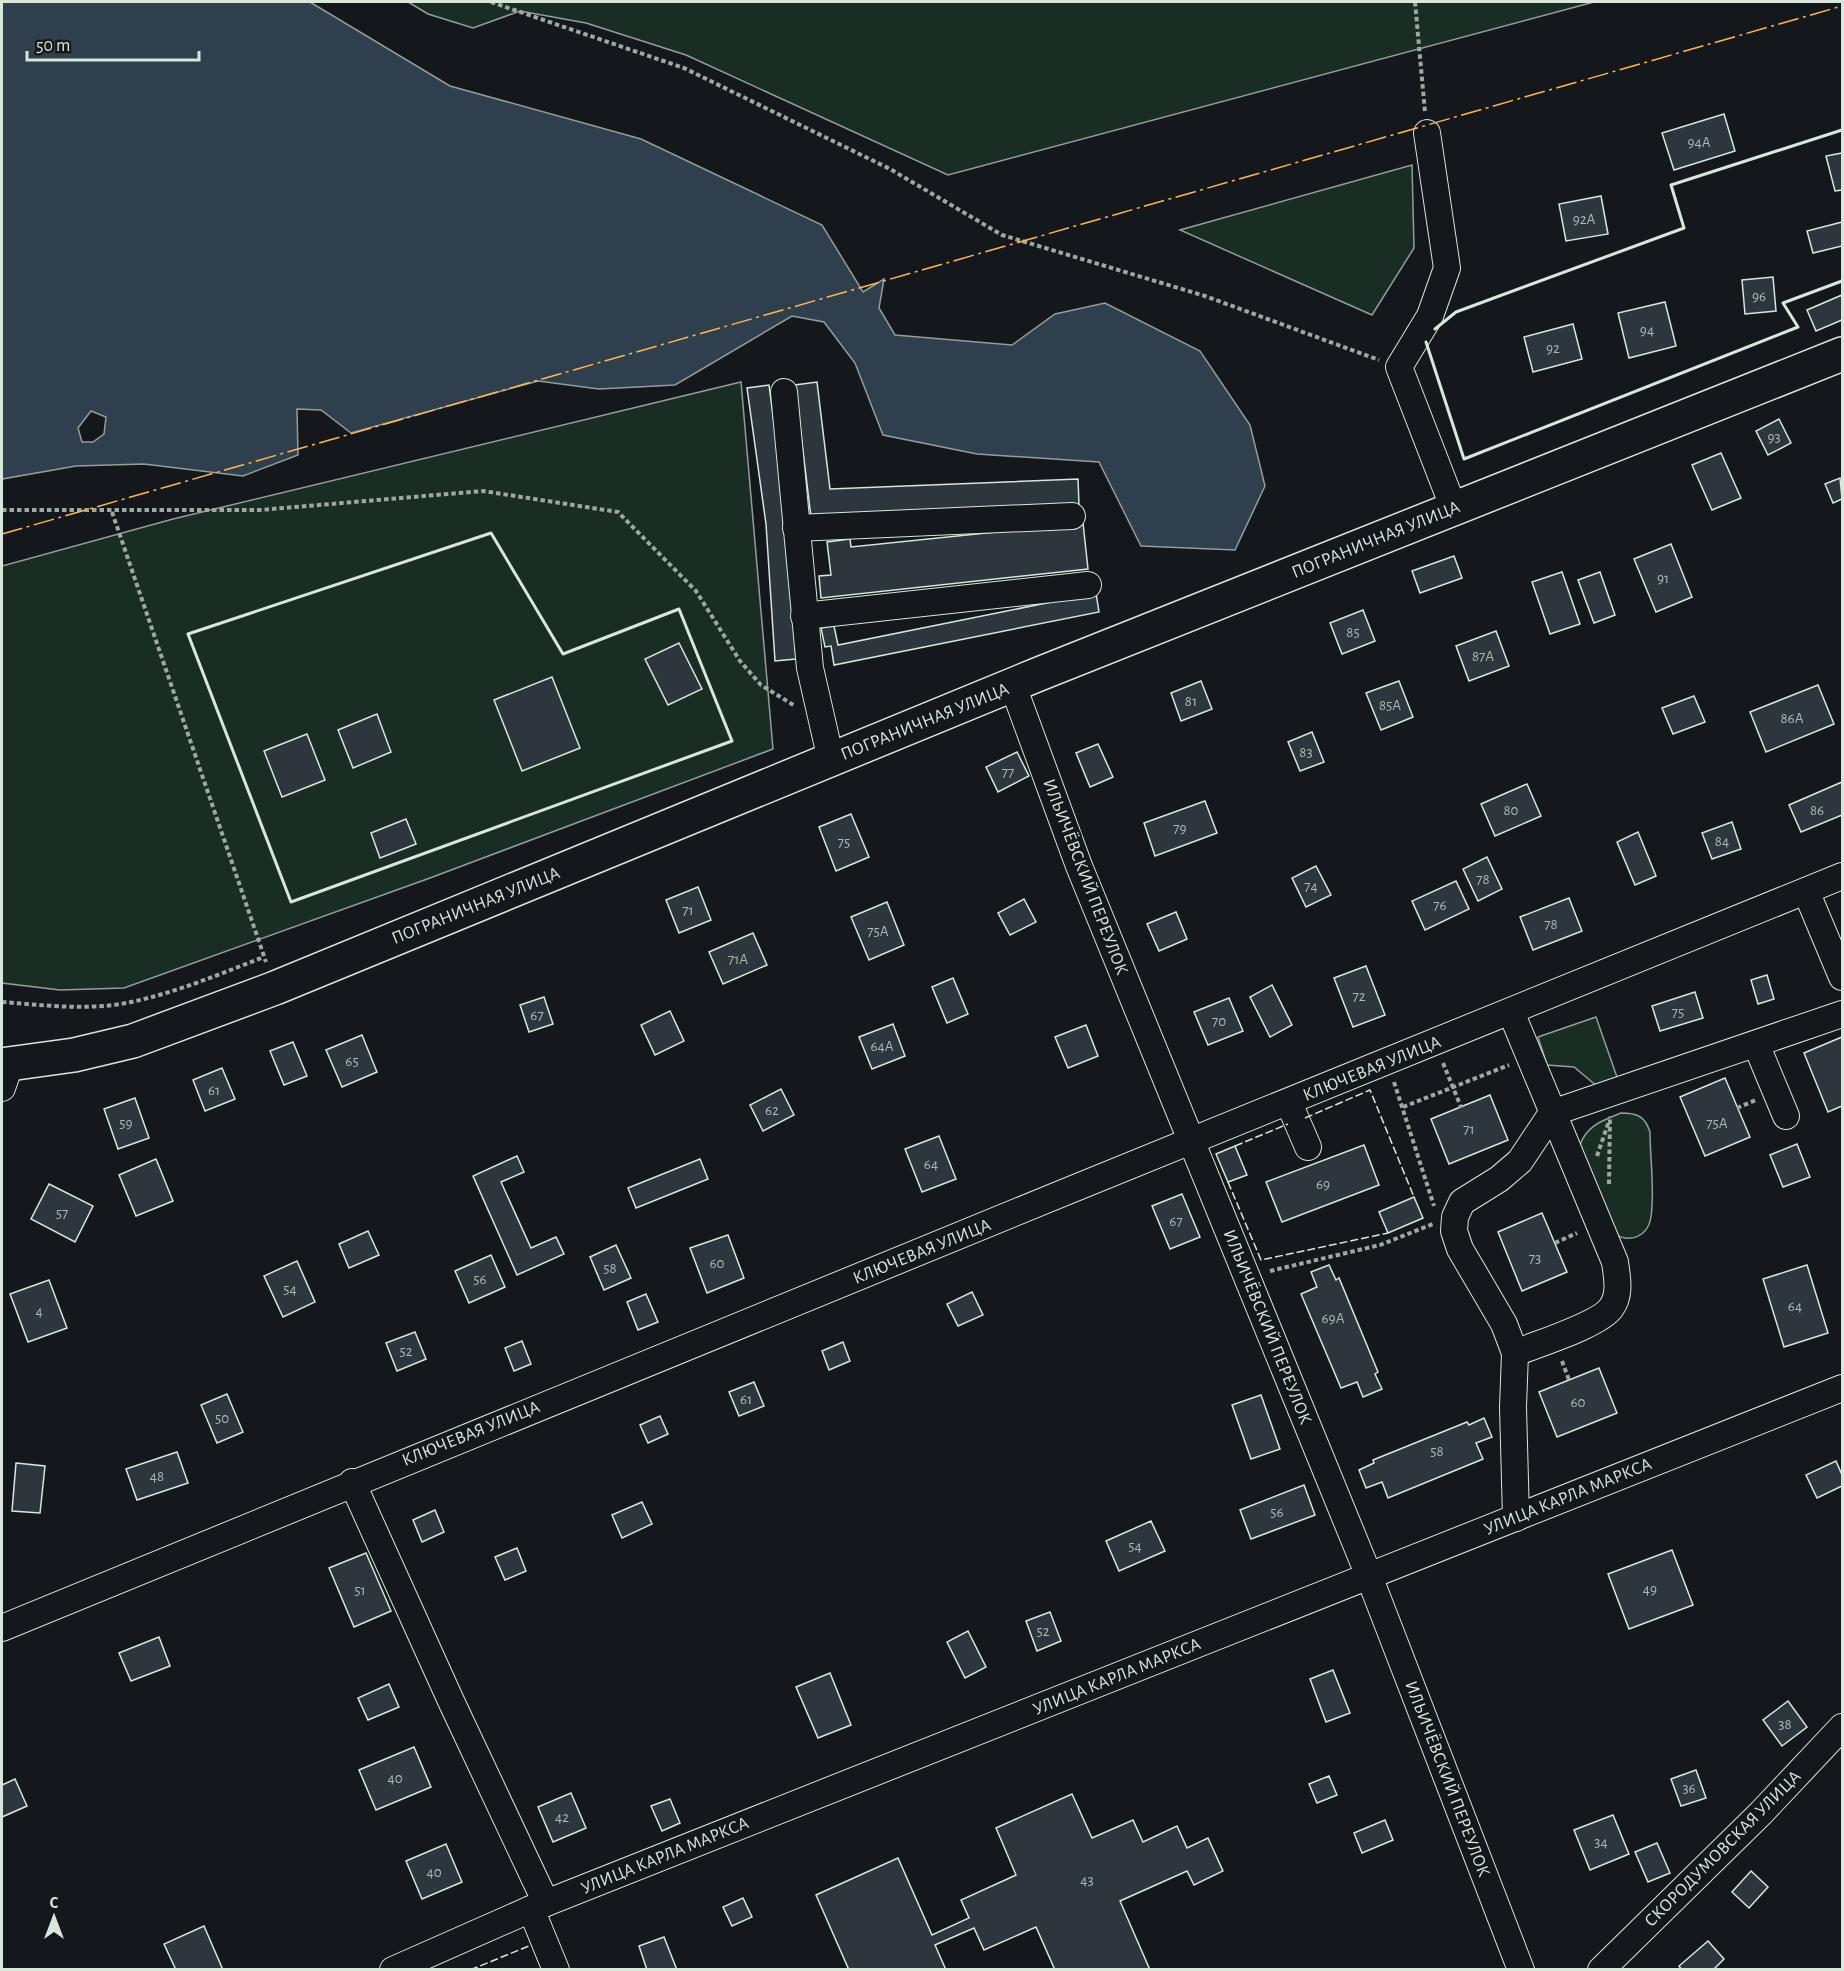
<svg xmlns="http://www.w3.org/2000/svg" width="1844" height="1971" viewBox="0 0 1844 1971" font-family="'Alegreya Sans',sans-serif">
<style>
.green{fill:#1a2d24;stroke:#939e99;stroke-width:1.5}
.water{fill:#2f3f4d;stroke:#939e99;stroke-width:1.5;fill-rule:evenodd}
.building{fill:#2c363c;stroke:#d8e6dc;stroke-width:1.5}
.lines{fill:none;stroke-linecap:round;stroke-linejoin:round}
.minor-casing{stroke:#d8e6dc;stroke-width:28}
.major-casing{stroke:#d8e6dc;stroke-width:36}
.path{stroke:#9da8a2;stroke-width:4;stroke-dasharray:4.5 3;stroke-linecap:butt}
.minor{stroke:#14181c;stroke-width:26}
.major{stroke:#14181c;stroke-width:33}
.fence{stroke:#d8e6dc;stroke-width:1.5;stroke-dasharray:8 3;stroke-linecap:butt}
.wall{stroke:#d8e6dc;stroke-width:3}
.power{stroke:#ffb74d;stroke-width:1.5;stroke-dasharray:21 4.5 3 4.5;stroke-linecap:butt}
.labels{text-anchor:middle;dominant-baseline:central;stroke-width:4.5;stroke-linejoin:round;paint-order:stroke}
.number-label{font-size:15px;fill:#adbab4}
.street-label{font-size:18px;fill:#d8e6dc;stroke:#14181c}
</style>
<rect width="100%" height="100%" fill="#14181c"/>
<g class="green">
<polygon points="408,2 1594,2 948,175 686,55 586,23 520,11 473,28 428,14"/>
<polygon points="1412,165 1414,248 1372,315 1180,230"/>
<polygon points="741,382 773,749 430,878 124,988 60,990 2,983 2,566 173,519"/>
<polygon points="1596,1017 1618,1080 1598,1087 1574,1067 1547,1065 1538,1037"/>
<path d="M1621,1113C1637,1113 1645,1116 1650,1132C1650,1159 1655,1190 1651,1217C1648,1237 1629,1244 1614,1233L1580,1145C1587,1125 1602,1121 1621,1113Z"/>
</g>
<path class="water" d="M2,2H310L450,86L641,139L822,225L863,292L884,279L879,308L895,335L1012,345L1055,314L1105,303L1200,351L1250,425L1265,486L1235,550L1141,546L1099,462L977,454L883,435L855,363L824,322L792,316L675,385L599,389L538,381L351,433L321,410L297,409L298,455L243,476L144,464L76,466L2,479ZM91,411L106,417L104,434L93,442H82L78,428Z"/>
<g class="building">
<polygon points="1724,114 1735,151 1674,170 1662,133"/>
<polygon points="1842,153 1842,190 1835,191 1826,156"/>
<polygon points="1601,196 1608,234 1566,241 1559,204"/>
<polygon points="1842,222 1842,246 1813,253 1807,231"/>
<polygon points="1773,277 1776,311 1745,314 1742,280"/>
<polygon points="1842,295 1842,320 1816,331 1807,310"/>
<polygon points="1665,302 1676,346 1629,358 1618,313"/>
<polygon points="1573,324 1582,359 1533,372 1524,337"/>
<polygon points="817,382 830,489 1078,479 1079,505 811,517 795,385"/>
<polygon points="769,385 787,521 796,659 775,661 766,524 747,388"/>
<polygon points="1779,419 1791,443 1768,455 1756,431"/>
<polygon points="1721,453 1741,498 1712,510 1692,465"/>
<polygon points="1840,478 1842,499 1833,503 1825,484"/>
<polygon points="1083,523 1088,569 821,598 819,576 831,575 827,542 850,539 851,547"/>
<polygon points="1671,544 1692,597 1656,612 1634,559"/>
<polygon points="1454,556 1462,578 1420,593 1412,571"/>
<polygon points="1562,572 1580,624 1550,634 1532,582"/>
<polygon points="1600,572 1615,615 1594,623 1578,580"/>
<polygon points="1096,593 1099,612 834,665 831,646 825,647 821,628 834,626 838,645"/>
<polygon points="1363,610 1375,641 1342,654 1330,623"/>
<polygon points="1496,631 1509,666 1469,681 1456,646"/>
<polygon points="679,643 702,689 668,705 645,659"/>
<polygon points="552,677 580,748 522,771 494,700"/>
<polygon points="1201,681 1212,709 1181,721 1171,693"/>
<polygon points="1399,681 1413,717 1381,730 1366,693"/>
<polygon points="1818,685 1834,724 1766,752 1750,712"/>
<polygon points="1694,696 1705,722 1673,734 1662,708"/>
<polygon points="377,714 391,752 353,768 338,730"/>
<polygon points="1312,732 1324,762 1300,771 1288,742"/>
<polygon points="307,734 325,780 282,797 264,751"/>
<polygon points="1098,744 1113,777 1090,787 1076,753"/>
<polygon points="1017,752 1029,776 998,792 986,767"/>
<polygon points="1842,782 1842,815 1801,832 1789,805"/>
<polygon points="1527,784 1541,816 1495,836 1481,804"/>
<polygon points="1205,801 1217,833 1155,856 1144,823"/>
<polygon points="851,814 869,857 836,871 819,827"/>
<polygon points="406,819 416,844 380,858 371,833"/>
<polygon points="1732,822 1741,849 1712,859 1702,833"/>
<polygon points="1638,832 1656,876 1635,885 1617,842"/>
<polygon points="1487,857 1502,889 1478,901 1463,869"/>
<polygon points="1316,866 1331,895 1306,907 1292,878"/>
<polygon points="1456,881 1469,909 1425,930 1412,901"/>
<polygon points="698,887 711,920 679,933 666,900"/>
<polygon points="1569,898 1582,931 1533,950 1520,917"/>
<polygon points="1024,899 1036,922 1010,935 998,913"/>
<polygon points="887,902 904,945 869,960 851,917"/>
<polygon points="1176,912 1187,939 1159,951 1147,924"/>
<polygon points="753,933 767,965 723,984 709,952"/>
<polygon points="1366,966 1385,1015 1353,1027 1334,978"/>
<polygon points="1767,975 1774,999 1758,1004 1751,980"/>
<polygon points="953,978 968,1014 947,1023 932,987"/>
<polygon points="1272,985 1292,1025 1270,1037 1250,997"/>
<polygon points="1695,992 1703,1018 1660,1031 1652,1006"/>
<polygon points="544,997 553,1024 529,1032 520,1005"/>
<polygon points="1229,998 1243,1031 1208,1045 1194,1012"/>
<polygon points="670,1011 684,1041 655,1055 641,1025"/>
<polygon points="893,1024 905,1056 872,1069 859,1037"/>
<polygon points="1086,1025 1098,1056 1068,1068 1055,1037"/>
<polygon points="362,1035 377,1072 342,1087 326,1050"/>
<polygon points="1842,1037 1842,1106 1828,1112 1804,1053"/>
<polygon points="293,1042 307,1076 284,1085 270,1051"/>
<polygon points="222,1068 235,1099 205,1111 193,1080"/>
<polygon points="1725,1078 1750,1137 1705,1156 1680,1097"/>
<polygon points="781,1089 794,1115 763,1131 750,1105"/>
<polygon points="1490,1095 1508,1140 1449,1164 1431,1119"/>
<polygon points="135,1098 149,1138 118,1149 104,1109"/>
<polygon points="939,1136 956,1179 922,1192 905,1149"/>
<polygon points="1797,1144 1810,1177 1783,1187 1770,1155"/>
<polygon points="1364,1145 1379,1185 1282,1222 1266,1182"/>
<polygon points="1235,1146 1247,1175 1228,1182 1216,1154"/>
<polygon points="517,1156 524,1172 501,1182 531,1248 556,1237 564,1254 517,1275 473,1176"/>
<polygon points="156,1159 173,1201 136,1216 119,1175"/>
<polygon points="700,1159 708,1179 636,1208 628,1188"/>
<polygon points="49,1184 93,1206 75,1242 31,1219"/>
<polygon points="1182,1194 1200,1237 1170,1249 1152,1206"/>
<polygon points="1414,1197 1423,1218 1388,1233 1379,1212"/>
<polygon points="1542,1213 1567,1272 1522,1291 1498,1232"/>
<polygon points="368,1231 379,1255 349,1268 339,1244"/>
<polygon points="728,1235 744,1278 707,1293 690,1248"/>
<polygon points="616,1245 631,1278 604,1290 590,1257"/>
<polygon points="491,1255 505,1287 469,1303 455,1271"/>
<polygon points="297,1261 315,1302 283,1317 264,1276"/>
<polygon points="1329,1265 1336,1280 1339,1278 1378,1372 1375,1374 1382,1389 1363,1397 1357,1382 1341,1388 1301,1294 1317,1287 1311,1272"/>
<polygon points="1807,1265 1828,1333 1784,1347 1763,1279"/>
<polygon points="49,1280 67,1328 28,1342 10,1294"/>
<polygon points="972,1292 983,1315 958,1326 947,1304"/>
<polygon points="646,1294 658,1322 638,1330 627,1302"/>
<polygon points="415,1332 426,1359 397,1371 386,1343"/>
<polygon points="522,1341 531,1364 514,1371 505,1348"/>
<polygon points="843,1342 850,1361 829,1370 822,1351"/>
<polygon points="1599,1368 1617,1413 1557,1437 1539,1392"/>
<polygon points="754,1382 764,1406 739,1416 729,1392"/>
<polygon points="227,1394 243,1432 217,1443 201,1405"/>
<polygon points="1261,1395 1280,1449 1251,1459 1232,1405"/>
<polygon points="660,1416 668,1434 648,1443 640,1425"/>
<polygon points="1484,1418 1492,1437 1476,1443 1483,1459 1388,1498 1382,1482 1366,1488 1359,1470 1374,1463 1373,1460 1467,1422 1469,1425"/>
<polygon points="177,1452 188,1483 137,1500 126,1469"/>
<polygon points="1836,1461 1842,1475 1842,1486 1817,1498 1806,1475"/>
<polygon points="16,1463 45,1466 40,1513 12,1511"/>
<polygon points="1304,1485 1315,1515 1251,1539 1240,1510"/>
<polygon points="642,1502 652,1524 622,1538 612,1515"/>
<polygon points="435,1510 444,1532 422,1542 413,1520"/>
<polygon points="1151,1521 1165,1551 1119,1571 1106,1541"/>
<polygon points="517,1548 526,1571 505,1580 495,1557"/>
<polygon points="1672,1550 1693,1605 1629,1629 1608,1574"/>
<polygon points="366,1553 391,1611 354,1627 329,1568"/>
<polygon points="1050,1612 1061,1641 1037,1651 1026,1621"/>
<polygon points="968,1631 986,1667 965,1678 947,1642"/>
<polygon points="159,1637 170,1666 131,1681 119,1653"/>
<polygon points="1333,1670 1350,1713 1326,1722 1310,1679"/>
<polygon points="830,1673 851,1725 818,1738 796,1687"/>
<polygon points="389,1684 399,1707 368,1720 358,1698"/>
<polygon points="1788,1701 1807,1727 1782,1746 1763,1720"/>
<polygon points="414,1747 431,1787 376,1810 359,1770"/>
<polygon points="1696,1770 1706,1798 1681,1806 1671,1779"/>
<polygon points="1329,1776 1337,1795 1317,1803 1309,1784"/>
<polygon points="15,1779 27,1806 2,1817 2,1785"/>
<polygon points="571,1793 586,1828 553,1842 538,1807"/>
<polygon points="1072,1794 1092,1838 1133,1820 1143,1842 1177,1826 1187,1848 1208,1838 1223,1871 1194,1885 1187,1871 1120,1901 1150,1970 1055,1970 1036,1927 984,1950 974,1928 935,1945 946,1970 849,1970 816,1895 898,1858 932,1935 969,1918 961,1900 1016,1875 996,1828"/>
<polygon points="670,1799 680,1823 662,1831 651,1806"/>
<polygon points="1613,1815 1629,1854 1590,1870 1574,1830"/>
<polygon points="1385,1820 1393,1840 1362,1853 1354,1833"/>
<polygon points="1657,1843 1670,1873 1648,1882 1635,1852"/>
<polygon points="446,1844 462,1882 422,1899 406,1861"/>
<polygon points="1751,1871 1768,1887 1749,1908 1732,1892"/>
<polygon points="743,1898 752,1917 732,1926 723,1907"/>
<polygon points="204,1926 223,1970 176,1970 164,1944"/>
<polygon points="664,1937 677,1970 647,1970 639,1946"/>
<polygon points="1708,1941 1724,1959 1713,1970 1682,1970 1679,1966"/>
</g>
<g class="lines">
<g class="minor-casing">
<g id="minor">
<polyline points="1427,133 1447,268 1430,316 1399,367 1454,509"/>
<polyline points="784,392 810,668 831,760"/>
<polyline points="796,528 1072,516"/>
<polyline points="804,616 1088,585"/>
<polyline points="1013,686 1079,866 1369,1576 1521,1970"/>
<polyline points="1806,891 1842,977"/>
<path d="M1511,1012L1615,1262C1617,1277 1621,1295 1611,1308C1599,1325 1537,1344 1515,1353"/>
<polyline points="1756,1044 1786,1116"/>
<polyline points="2,1088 10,1065"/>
<polyline points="1289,1103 1308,1147"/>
<polyline points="352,1482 451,1701 546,1903"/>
<polyline points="1516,1518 1513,1407 1515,1353 1504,1324 1460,1249 1454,1231 1455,1217 1462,1202 1499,1179 1520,1161 1552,1113 1842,1014"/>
<path d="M2,1628C613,1373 1229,1127 1842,876"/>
<polyline points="531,1909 556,1970"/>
<polyline points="393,1970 531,1909 1842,1388"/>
<polyline points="1601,1970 1761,1813 1842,1727"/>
</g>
</g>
<g class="major-casing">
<polyline id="major" points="2,1065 74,1055 133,1041 275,988 1039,674 1842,354"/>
</g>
<g class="path">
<polyline points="491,2 684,68 890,169 1002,235 1205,296 1379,360"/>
<polyline points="1415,2 1425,112"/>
<polyline points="2,510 260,510 483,491 618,512 696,591 740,661 761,685 795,706"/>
<polyline points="112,512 266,962"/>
<path d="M2,1002C40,1005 82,1010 121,1004C171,995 217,975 264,957"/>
<polyline points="1443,1063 1461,1107"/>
<polyline points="1394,1082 1434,1206"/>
<polyline points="1403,1107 1509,1065"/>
<polyline points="1737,1108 1756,1100"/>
<polyline points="1597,1156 1609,1121"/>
<polyline points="1609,1184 1610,1116"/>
<polyline points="1555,1243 1577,1233"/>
<polyline points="1270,1271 1380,1245 1433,1224"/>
<polyline points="1562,1361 1569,1380"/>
</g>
<use href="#minor" class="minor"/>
<use href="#major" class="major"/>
<g class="fence">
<polyline points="1305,1118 1370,1090 1414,1197"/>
<polyline points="1235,1146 1288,1124"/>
<polyline points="1228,1182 1261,1260 1388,1233"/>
<polyline points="470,1970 529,1946"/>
</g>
<g class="wall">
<polyline points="1435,329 1456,312 1684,228 1671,185 1842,130"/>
<polyline points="1426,342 1464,459 1798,327 1783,303 1842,281"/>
<polygon points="491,533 563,654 679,609 732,741 291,902 188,634"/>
</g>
<polyline class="power" points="2,534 1842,6"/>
</g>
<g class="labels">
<g class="number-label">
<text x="1699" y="142">94А</text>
<text x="1584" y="219">92А</text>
<text x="1759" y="296">96</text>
<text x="1647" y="330">94</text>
<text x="1553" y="348">92</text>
<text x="1774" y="437">93</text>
<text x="1663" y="578">91</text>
<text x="1353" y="632">85</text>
<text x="1483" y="656">87А</text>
<text x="1191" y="701">81</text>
<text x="1390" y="705">85А</text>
<text x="1792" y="718">86А</text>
<text x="1306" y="752">83</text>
<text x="1008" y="772">77</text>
<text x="1511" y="810">80</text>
<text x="1817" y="810">86</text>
<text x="1180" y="828">79</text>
<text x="1722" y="841">84</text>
<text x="844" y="842">75</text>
<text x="1483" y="879">78</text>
<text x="1311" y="886">74</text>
<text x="1440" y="905">76</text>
<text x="688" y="910">71</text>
<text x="1551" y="924">78</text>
<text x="878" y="931">75А</text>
<text x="738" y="959">71А</text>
<text x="1359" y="996">72</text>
<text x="1678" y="1012">75</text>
<text x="537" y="1015">67</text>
<text x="1219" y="1021">70</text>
<text x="882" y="1046">64А</text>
<text x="352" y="1061">65</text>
<text x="214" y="1090">61</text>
<text x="772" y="1110">62</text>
<text x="126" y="1123">59</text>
<text x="1717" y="1123">75А</text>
<text x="1469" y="1129">71</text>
<text x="931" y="1164">64</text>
<text x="1323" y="1184">69</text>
<text x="62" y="1213">57</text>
<text x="1176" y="1221">67</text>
<text x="1535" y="1258">73</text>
<text x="717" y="1263">60</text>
<text x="610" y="1268">58</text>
<text x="480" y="1279">56</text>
<text x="290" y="1289">54</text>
<text x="1795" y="1306">64</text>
<text x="39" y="1311">4</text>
<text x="1333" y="1318">69А</text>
<text x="406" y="1351">52</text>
<text x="746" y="1399">61</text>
<text x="1578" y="1402">60</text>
<text x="222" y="1418">50</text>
<text x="1437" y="1451">58</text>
<text x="157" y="1476">48</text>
<text x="1277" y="1512">56</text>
<text x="1135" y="1546">54</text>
<text x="1650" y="1589">49</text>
<text x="360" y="1590">51</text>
<text x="1043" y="1631">52</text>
<text x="1785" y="1724">38</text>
<text x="395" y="1778">40</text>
<text x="1689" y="1788">36</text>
<text x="562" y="1817">42</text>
<text x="1601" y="1842">34</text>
<text x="434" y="1872">40</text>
<text x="1087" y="1880">43</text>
</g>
<g class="street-label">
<text transform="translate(1376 540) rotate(-22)">ПОГРАНИЧНАЯ УЛИЦА</text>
<text transform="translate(925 722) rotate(-22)">ПОГРАНИЧНАЯ УЛИЦА</text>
<text transform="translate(1085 877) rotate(69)">ИЛЬИЧЁВСКИЙ ПЕРЕУЛОК</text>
<text transform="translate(476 906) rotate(-22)">ПОГРАНИЧНАЯ УЛИЦА</text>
<text transform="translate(1372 1069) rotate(-22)">КЛЮЧЕВАЯ УЛИЦА</text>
<text transform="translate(922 1252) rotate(-22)">КЛЮЧЕВАЯ УЛИЦА</text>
<text transform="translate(1267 1327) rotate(68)">ИЛЬИЧЁВСКИЙ ПЕРЕУЛОК</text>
<text transform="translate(471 1434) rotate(-22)">КЛЮЧЕВАЯ УЛИЦА</text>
<text transform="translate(1568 1497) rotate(-22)">УЛИЦА КАРЛА МАРКСА</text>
<text transform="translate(1117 1677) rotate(-22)">УЛИЦА КАРЛА МАРКСА</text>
<text transform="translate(1447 1779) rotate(69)">ИЛЬИЧЁВСКИЙ ПЕРЕУЛОК</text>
<text transform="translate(1723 1849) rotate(-45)">СКОРОДУМОВСКАЯ УЛИЦА</text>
<text transform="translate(665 1856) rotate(-22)">УЛИЦА КАРЛА МАРКСА</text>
</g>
</g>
<rect width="1844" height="1971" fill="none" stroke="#d8e6dc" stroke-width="6"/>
<g transform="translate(54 1917)" stroke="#14181c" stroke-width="4.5" paint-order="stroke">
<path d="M0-4.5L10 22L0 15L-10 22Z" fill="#d8e6dc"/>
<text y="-9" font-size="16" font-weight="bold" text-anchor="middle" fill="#d8e6dc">С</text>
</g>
<path d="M27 51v9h172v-9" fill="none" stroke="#d8e6dc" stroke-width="3"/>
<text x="36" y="51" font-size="18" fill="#d8e6dc" stroke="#14181c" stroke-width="4.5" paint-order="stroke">50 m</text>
</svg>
